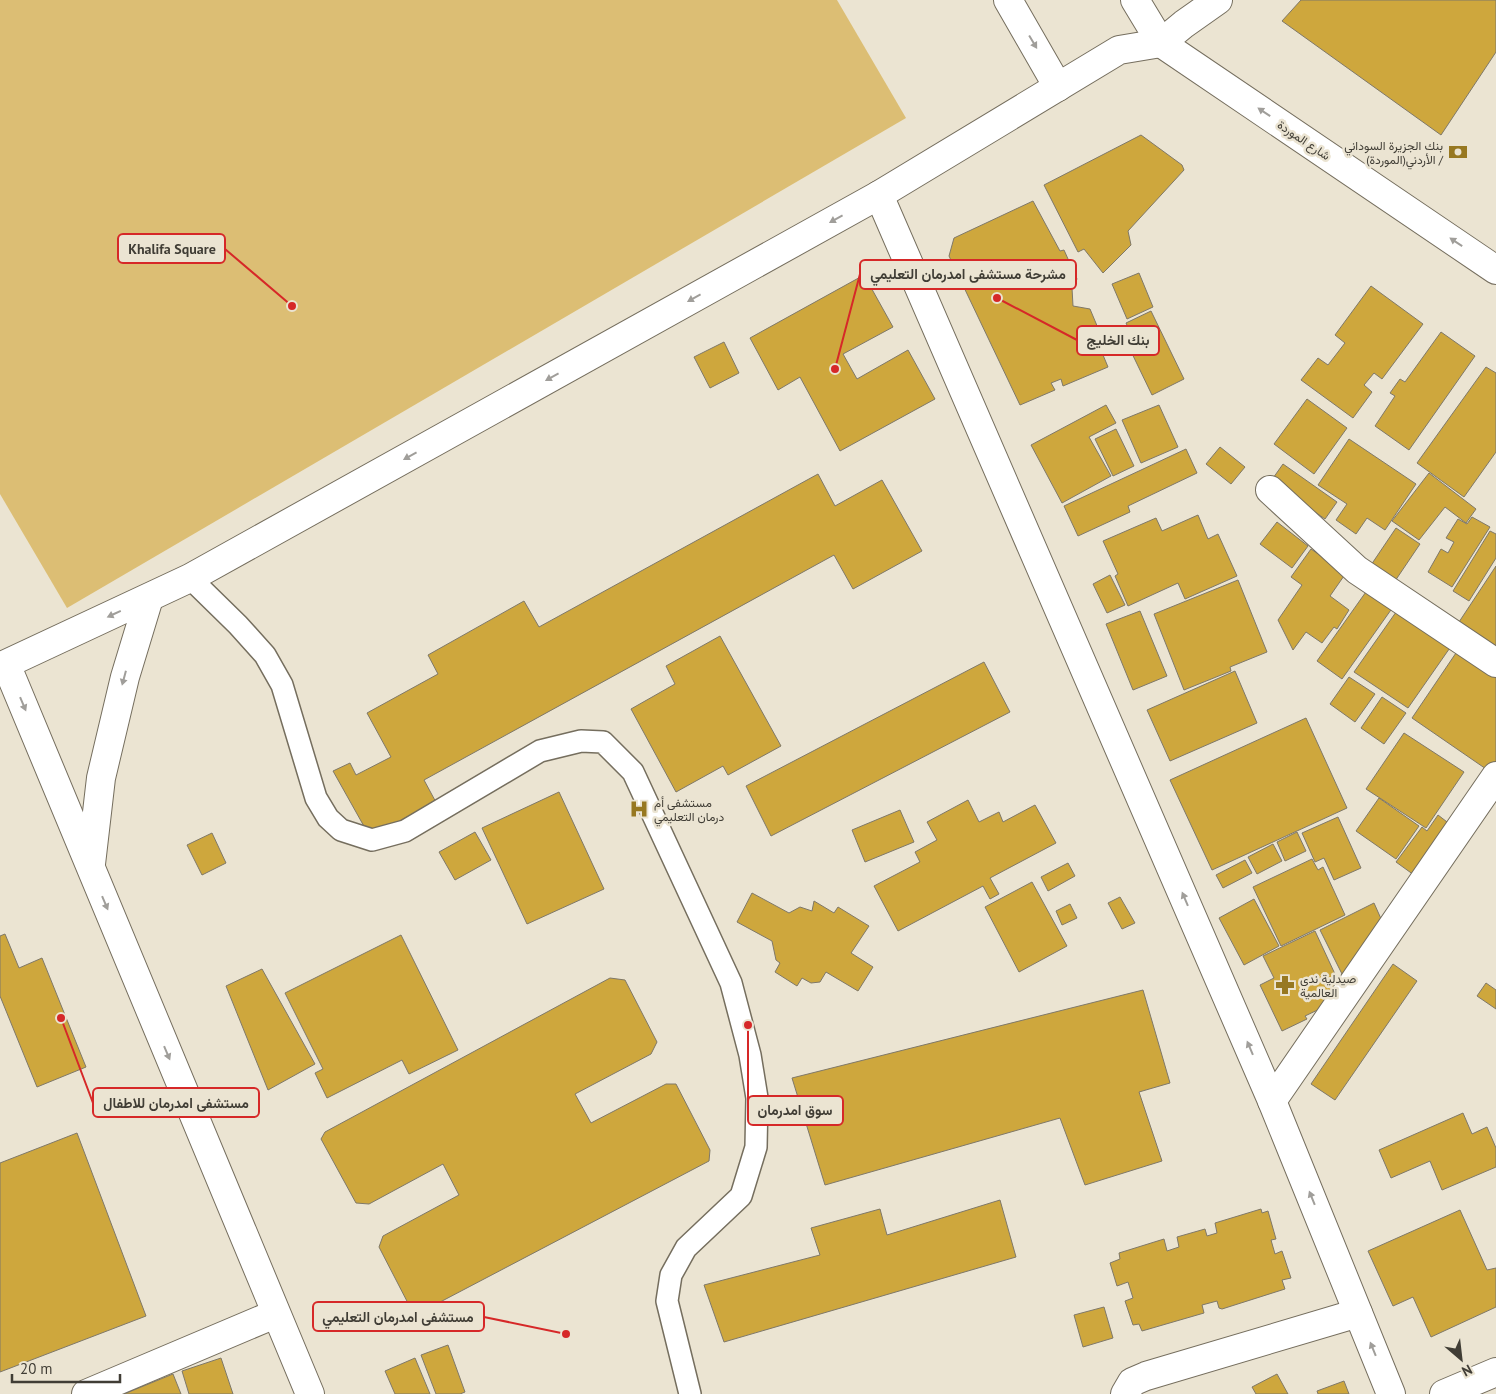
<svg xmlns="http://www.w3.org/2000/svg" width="1496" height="1394" viewBox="0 0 1496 1394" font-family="'PT Sans',Vazirmatn,sans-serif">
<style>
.green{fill:#dcbe74}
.building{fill:#cea73d;stroke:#7f7868}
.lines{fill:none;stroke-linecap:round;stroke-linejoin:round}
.lane-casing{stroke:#756e5e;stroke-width:24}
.street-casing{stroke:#756e5e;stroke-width:30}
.secondary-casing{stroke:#756e5e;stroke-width:30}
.lane{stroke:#fff;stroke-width:21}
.street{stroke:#fff;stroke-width:28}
.secondary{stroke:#fff;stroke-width:28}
.oneway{fill:#a09e9a}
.labels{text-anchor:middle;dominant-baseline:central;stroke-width:5;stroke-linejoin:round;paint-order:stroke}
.street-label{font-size:12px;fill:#403d35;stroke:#ebe4d2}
.poi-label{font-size:12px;fill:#403d35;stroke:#ebe4d2;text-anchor:start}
.leader{fill:none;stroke:#d62828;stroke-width:2}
.callout-dot{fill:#d62828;stroke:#ebe4d2;stroke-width:2}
.callout{fill:#ebe4d2;stroke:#d62828;stroke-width:2}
.callout-label{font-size:14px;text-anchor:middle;font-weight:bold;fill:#403d35}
</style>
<rect width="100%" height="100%" fill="#ebe4d2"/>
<polygon class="green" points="0,0 837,0 906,118 67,608 0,494"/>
<g class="building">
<polygon points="1301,0 1496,0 1496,52 1441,135 1282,21"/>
<polygon points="1141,135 1182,165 1184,170 1128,231 1131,245 1103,273 1084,249 1078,252 1044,185"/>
<polygon points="1033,201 1060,251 1064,250 1077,279 1072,288 1073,306 1090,309 1103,340 1098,343 1108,367 1063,386 1061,379 1051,383 1055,390 1020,405 949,256 954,238"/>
<polygon points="1139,273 1153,307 1127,319 1112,284"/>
<polygon points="864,275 893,327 843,354 857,379 908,350 935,399 840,451 800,377 778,390 750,338"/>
<polygon points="1371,286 1423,324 1382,379 1374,373 1364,385 1372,392 1353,418 1301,380 1318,358 1328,365 1345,343 1335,335"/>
<polygon points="1151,311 1184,379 1152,395 1125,339 1132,336 1126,323"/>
<polygon points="1441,332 1475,356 1409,450 1375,426 1395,396 1390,393 1400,379 1405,382"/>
<polygon points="724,342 739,373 710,388 694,357"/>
<polygon points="1486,367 1496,373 1496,452 1464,497 1417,463"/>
<polygon points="1307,399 1347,428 1314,474 1274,444"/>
<polygon points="1106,405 1116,423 1089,437 1111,476 1062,503 1031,445"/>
<polygon points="1159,405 1178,447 1141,463 1122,420"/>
<polygon points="1116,429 1134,466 1113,476 1095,439"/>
<polygon points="1349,439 1416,484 1385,530 1367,518 1356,534 1336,520 1347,504 1318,485"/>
<polygon points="1220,447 1245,467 1231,484 1206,464"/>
<polygon points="1186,449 1197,473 1128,506 1130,512 1078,536 1064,506"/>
<polygon points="1283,464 1337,502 1325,519 1271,481"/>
<polygon points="1429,473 1476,509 1466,523 1445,507 1419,540 1392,521"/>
<polygon points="818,474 835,506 882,480 922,551 853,589 834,555 424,780 438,806 419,817 416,812 370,837 333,771 350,763 356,775 391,757 367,713 438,674 428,655 524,601 539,627"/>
<polygon points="1198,515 1208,539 1218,534 1237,576 1185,599 1178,583 1128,606 1115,576 1118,574 1103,541 1156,518 1162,531"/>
<polygon points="1472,517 1490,527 1452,587 1428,572 1441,549 1448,553 1454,542 1446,538 1458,519 1467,524"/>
<polygon points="1277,522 1308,546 1292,568 1260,544"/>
<polygon points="1396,528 1420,544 1393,584 1369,568"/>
<polygon points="1490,531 1496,534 1496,558 1469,601 1453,591"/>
<polygon points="1311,549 1346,573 1330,596 1349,610 1337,629 1334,627 1322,643 1306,632 1293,650 1278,620 1302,585 1291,577"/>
<polygon points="1496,566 1496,646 1459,622"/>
<polygon points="1110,575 1125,605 1107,613 1093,584"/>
<polygon points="1238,580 1267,652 1230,667 1231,671 1184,690 1154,614"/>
<polygon points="1368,589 1393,607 1342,679 1317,661"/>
<polygon points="1401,605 1454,642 1408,708 1354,672"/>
<polygon points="1140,611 1167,676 1133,690 1106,624"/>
<polygon points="720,636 781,746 728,775 723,766 676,792 631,709 675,684 666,666"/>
<polygon points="1458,650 1496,676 1496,761 1489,771 1412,718"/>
<polygon points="984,662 1010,712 771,836 746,786"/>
<polygon points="1235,671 1257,723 1170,761 1147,710"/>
<polygon points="1349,677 1375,694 1355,722 1330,704"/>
<polygon points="1382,697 1406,713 1384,744 1361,728"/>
<polygon points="1306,718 1347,808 1212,870 1170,780"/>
<polygon points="1404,733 1464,772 1426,828 1366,789"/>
<polygon points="559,792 604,889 527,924 482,828"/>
<polygon points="1379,798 1419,826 1396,859 1356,831"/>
<polygon points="968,800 979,822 999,812 1003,822 1035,805 1056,843 990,878 999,894 990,899 983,886 898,931 874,886 920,862 915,852 937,840 927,822"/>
<polygon points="900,810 914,842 865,862 852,830"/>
<polygon points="1438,815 1451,825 1414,875 1396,862 1422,827 1427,831"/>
<polygon points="1338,817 1361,868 1334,880 1324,858 1315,862 1302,833"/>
<polygon points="475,832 491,860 455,880 439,852"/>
<polygon points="1297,832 1306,851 1285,861 1277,842"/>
<polygon points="212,833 226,863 202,875 187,845"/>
<polygon points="1273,844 1282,861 1257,874 1248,857"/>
<polygon points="1312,859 1318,870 1323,867 1345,915 1281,946 1253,887"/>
<polygon points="1245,860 1252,873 1223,888 1216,875"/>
<polygon points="1068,863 1075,876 1048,891 1041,877"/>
<polygon points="1032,882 1067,946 1019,972 985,907"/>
<polygon points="752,893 789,913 800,907 812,911 814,901 834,913 838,907 869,926 851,953 873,967 858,991 826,972 820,982 811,983 802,978 797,986 775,972 780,963 776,960 772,941 737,922"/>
<polygon points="1120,897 1135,923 1122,929 1108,903"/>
<polygon points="1254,899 1279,946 1244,965 1219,918"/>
<polygon points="1374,903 1382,921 1343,976 1320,930"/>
<polygon points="1070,904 1077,918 1062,925 1056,911"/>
<polygon points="1315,931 1341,987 1330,1004 1305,1016 1307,1019 1282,1031 1260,985 1274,978 1263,956"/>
<polygon points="5,934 19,968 42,958 86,1067 37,1087 0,996 0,936"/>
<polygon points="401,935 458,1050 409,1074 402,1060 327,1098 315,1073 323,1069 285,993"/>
<polygon points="1393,964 1417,981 1335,1100 1311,1084"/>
<polygon points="262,969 315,1064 268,1090 226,986"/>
<polygon points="610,978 625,980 657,1042 651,1054 575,1094 591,1123 666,1084 676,1084 710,1150 709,1161 423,1311 410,1307 379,1247 383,1236 459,1195 443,1164 369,1204 356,1203 321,1139 325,1132"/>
<polygon points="1486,983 1496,990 1496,1009 1477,996"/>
<polygon points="1143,990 1170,1083 1139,1092 1162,1161 1085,1185 1060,1118 825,1185 792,1078"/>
<polygon points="1463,1113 1472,1134 1487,1127 1496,1148 1496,1167 1442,1190 1430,1161 1391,1178 1379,1150"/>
<polygon points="77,1133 146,1316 0,1372 0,1163"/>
<polygon points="1000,1200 1016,1257 724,1342 704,1285 820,1255 811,1228 880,1209 887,1235"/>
<polygon points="1261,1209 1262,1213 1268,1211 1276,1239 1271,1240 1275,1254 1282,1251 1291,1278 1282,1280 1285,1289 1222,1309 1219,1308 1217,1301 1202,1305 1204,1313 1142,1331 1139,1324 1133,1325 1125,1301 1133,1298 1128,1282 1117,1286 1110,1263 1120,1259 1119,1253 1164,1239 1167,1251 1179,1247 1177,1237 1205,1229 1207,1236 1217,1233 1215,1223"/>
<polygon points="1460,1210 1487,1270 1496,1268 1496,1307 1431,1337 1413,1297 1393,1306 1368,1251"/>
<polygon points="1104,1307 1113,1338 1083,1347 1074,1315"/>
<polygon points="448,1345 465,1392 460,1394 436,1394 421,1355"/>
<polygon points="221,1358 233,1394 189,1394 182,1371"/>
<polygon points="415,1358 430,1394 395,1394 385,1371"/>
<polygon points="173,1374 181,1394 124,1394"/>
<polygon points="1277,1374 1288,1394 1256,1394 1252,1387"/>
<polygon points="1344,1381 1349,1394 1318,1394 1317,1391"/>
</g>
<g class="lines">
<g class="lane-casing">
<polyline id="lane" points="190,578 238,625 265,655 282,685 316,798 328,818 341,830 372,840 405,831 540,751 581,741 603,742 633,772 731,983 750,1055 757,1098 756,1147 741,1196 686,1248 671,1275 667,1301 690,1394"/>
</g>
<g class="street-casing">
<g id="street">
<polyline points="1161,43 1184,24 1218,0"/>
<polyline points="1270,490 1357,570 1496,663"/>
<polyline points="1272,1101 1496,776"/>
<polyline points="86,1394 275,1314"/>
<polyline points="1125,1394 1132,1382 1146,1376 1358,1313"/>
<polyline points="1444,1394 1496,1372"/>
</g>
</g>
<g class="secondary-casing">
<g id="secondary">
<polyline points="1008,0 1058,87"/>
<polyline points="1135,0 1161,43 1496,270"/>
<polyline points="879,195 1272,1101 1391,1394"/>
<polyline points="91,864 101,778 125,677 149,598"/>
<polyline points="310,1394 6,664 190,578 879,195 1119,50 1161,43"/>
</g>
</g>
<use href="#lane" class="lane"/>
<use href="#street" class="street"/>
<use href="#secondary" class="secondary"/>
</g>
<defs><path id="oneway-solid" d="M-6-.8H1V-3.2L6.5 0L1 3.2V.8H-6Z" transform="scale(1.25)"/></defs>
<g class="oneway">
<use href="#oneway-solid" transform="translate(1033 42) rotate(59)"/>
<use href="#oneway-solid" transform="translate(1264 112) rotate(-146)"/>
<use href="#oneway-solid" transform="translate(836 219) rotate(151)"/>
<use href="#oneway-solid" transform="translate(1456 242) rotate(-146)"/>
<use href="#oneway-solid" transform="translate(694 298) rotate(151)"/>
<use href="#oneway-solid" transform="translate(552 377) rotate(151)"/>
<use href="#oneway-solid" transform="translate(410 456) rotate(151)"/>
<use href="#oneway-solid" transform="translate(114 614) rotate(155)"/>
<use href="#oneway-solid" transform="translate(124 678) rotate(105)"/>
<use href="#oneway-solid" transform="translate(23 704) rotate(67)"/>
<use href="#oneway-solid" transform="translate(1185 899) rotate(-113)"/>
<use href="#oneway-solid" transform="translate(105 903) rotate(67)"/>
<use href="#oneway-solid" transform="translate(1250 1048) rotate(-113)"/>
<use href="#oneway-solid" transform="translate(167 1053) rotate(67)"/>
<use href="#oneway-solid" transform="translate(1312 1198) rotate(-112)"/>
<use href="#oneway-solid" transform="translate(1373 1349) rotate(-112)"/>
</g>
<defs>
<g id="bank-bare" transform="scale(1.5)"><path d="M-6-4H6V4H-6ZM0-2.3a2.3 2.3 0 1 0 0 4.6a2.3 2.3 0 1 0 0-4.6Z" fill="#977821" stroke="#ebe4d2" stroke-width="2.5" paint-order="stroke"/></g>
<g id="hospital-bare" transform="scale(1.5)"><path d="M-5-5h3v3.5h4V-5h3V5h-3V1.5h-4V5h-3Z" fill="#977821" stroke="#ebe4d2" stroke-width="2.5" paint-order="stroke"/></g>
<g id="pharmacy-bare" transform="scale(1.5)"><path d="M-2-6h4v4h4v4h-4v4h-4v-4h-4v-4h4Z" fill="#977821" stroke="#ebe4d2" stroke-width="2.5" paint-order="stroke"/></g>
</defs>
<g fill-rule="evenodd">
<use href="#bank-bare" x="1458" y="152"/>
<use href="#hospital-bare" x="639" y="809"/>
<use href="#pharmacy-bare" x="1285" y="985"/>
</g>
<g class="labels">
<g class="street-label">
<text transform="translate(1304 140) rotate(34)">شارع الموردة</text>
</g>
<g class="poi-label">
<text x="1443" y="145" text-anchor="end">بنك الجزيرة السوداني<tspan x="1443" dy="14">الأردني(الموردة) /</tspan></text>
<text x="654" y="802">مستشفى أم<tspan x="654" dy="14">درمان التعليمي</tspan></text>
<text x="1300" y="978">صيدلية ندي<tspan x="1300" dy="14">العالمية</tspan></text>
</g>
</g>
<path class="leader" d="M292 306L225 249M835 369L860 274M997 298L1077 340M61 1018L93 1103M748 1025L748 1110M566 1334L484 1317"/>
<g class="callout-dot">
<circle cx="292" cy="306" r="5"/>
<circle cx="835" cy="369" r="5"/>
<circle cx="997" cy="298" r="5"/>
<circle cx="61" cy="1018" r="5"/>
<circle cx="748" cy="1025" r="5"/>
<circle cx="566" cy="1334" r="5"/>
</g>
<g class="callout">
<rect x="118" y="234" width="107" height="29" rx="5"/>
<rect x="860" y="260" width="216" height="29" rx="5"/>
<rect x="1077" y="326" width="82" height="29" rx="5"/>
<rect x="93" y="1088" width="166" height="29" rx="5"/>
<rect x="748" y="1096" width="95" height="29" rx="5"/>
<rect x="313" y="1302" width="171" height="29" rx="5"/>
</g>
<g class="callout-label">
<text x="172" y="254">Khalifa Square</text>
<text x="968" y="279">مشرحة مستشفى امدرمان التعليمي</text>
<text x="1118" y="345">بنك الخليج</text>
<text x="176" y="1108">مستشفى امدرمان للاطفال</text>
<text x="795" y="1115">سوق امدرمان</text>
<text x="398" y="1322">مستشفى امدرمان التعليمي</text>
</g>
<g transform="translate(1461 1359) rotate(152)" stroke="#ebe4d2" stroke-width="4" paint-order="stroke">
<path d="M0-4L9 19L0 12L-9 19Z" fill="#403d35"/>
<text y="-8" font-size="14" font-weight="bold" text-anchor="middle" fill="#403d35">N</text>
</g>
<path d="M12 1374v8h108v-8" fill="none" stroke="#403d35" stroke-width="2.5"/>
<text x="20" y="1374" font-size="15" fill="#403d35" stroke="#ebe4d2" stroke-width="4" paint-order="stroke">20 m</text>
</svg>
